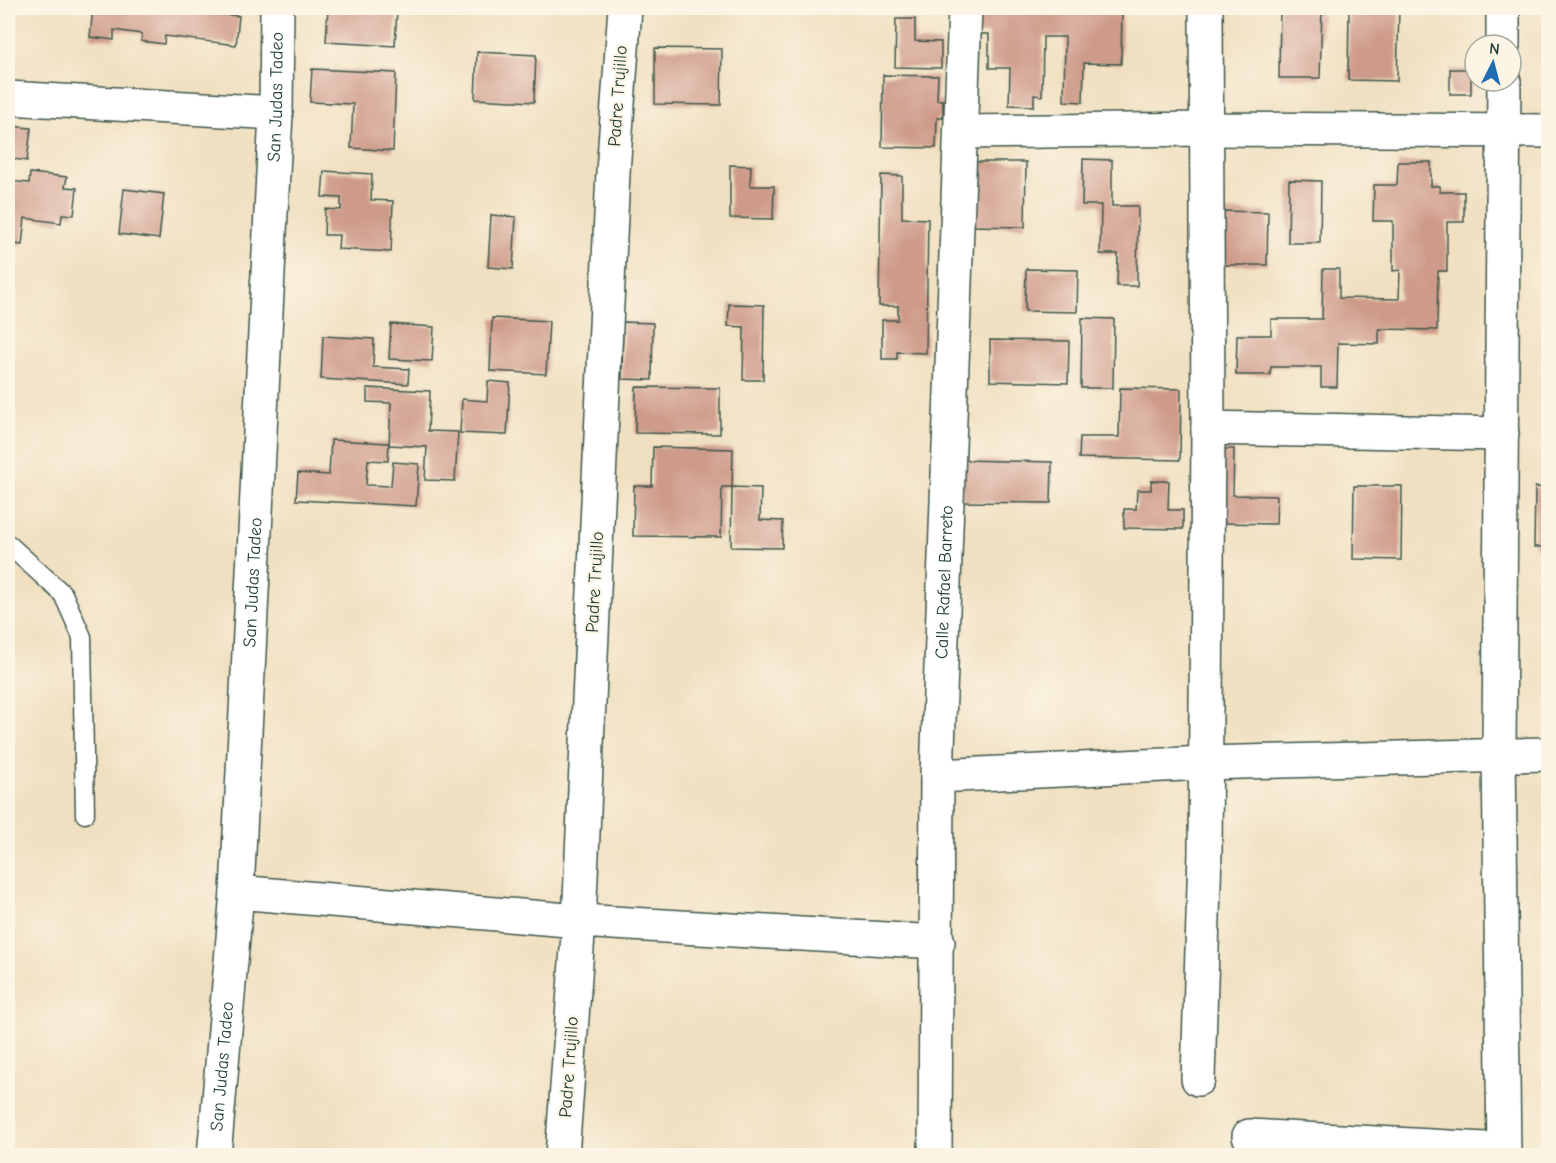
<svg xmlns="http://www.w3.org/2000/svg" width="1556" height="1163" viewBox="0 0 1556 1163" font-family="'Comic Neue',sans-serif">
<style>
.building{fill:#ce9a89}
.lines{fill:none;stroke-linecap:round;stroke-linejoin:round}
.lane-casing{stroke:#3e5549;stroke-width:21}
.street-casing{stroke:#3e5549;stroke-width:36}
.secondary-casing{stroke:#3e5549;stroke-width:36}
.lane{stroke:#fff;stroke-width:18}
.street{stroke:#fff;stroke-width:33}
.secondary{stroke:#fff;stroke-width:33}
.labels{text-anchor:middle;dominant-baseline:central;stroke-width:4.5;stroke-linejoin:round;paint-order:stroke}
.street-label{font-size:18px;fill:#1f3d34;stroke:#fcf5e5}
</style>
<rect width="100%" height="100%" fill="#fcf5e5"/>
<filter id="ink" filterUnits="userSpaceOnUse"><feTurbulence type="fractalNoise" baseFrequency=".0167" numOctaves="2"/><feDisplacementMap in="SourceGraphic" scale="12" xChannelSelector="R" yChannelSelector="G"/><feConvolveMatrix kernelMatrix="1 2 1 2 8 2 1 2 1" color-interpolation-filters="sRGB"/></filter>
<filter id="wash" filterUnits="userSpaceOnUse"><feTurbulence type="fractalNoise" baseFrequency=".008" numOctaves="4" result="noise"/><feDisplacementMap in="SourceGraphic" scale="24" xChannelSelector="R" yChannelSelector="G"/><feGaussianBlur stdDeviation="1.35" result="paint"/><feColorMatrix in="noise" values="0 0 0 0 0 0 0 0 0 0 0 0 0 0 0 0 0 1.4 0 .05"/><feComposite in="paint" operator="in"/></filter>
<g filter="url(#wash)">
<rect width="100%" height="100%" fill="#f0e0c1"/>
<g id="blocks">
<g class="building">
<polygon points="93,8 218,8 217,14 239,16 236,45 165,36 164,44 141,41 142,34 114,30 114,40 90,37"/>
<polygon points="328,8 397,8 395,46 326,42"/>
<polygon points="1066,8 1122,8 1121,64 1084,63 1083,102 1064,101 1065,37 1043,37 1042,96 1034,95 1034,106 1009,105 1010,68 989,68 989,34 974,34 975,10 1066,12"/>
<polygon points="1280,8 1322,8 1320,78 1279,78"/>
<polygon points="1349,8 1399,8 1397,81 1348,80"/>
<polygon points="896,19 915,19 915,41 941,42 941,68 895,67"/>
<polygon points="655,48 722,49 721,105 655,104"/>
<polygon points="477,52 536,55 534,102 475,99"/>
<polygon points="312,69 396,73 393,151 351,148 353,104 310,102"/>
<rect x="1450" y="69" width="21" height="25"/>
<polygon points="883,75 938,76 937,100 943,100 943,118 937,118 936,148 882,147"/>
<polygon points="8,126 31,128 27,161 8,158"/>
<polygon points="1083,159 1112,160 1112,206 1138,206 1137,286 1117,286 1118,254 1100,254 1101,205 1082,205"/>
<polygon points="969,162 1026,162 1025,227 968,226"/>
<polygon points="1398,162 1431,162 1431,186 1440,186 1440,192 1464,192 1464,222 1447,222 1447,271 1438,271 1437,330 1379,329 1379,344 1338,343 1337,387 1321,387 1321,367 1271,367 1270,375 1236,375 1237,335 1271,335 1271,319 1322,319 1323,269 1339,269 1339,298 1399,299 1400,270 1393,271 1393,221 1373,221 1374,185 1397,185"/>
<polygon points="730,165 751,166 750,186 774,186 773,219 730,218"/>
<polygon points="324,171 372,174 371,200 393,201 391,252 338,249 339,235 324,235 325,209 341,210 341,198 322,197"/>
<polygon points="30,173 67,177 65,187 77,188 74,215 62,214 61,223 25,218 22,245 8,243 8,181 29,183"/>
<polygon points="881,175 902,176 902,218 928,219 926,353 897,352 897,359 882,359 882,320 898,320 898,306 879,306"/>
<polygon points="1289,180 1321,181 1320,243 1288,243"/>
<polygon points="124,189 164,194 159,239 119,234"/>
<polygon points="1220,211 1268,212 1267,265 1219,265"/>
<polygon points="491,215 516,217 513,269 488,267"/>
<polygon points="1026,269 1078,270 1077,312 1025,311"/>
<polygon points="729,304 764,305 763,380 743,380 744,327 728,326"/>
<polygon points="492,318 549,321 546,374 490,371"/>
<polygon points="1082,318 1114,319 1113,388 1081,388"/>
<polygon points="623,322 653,323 652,380 622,379"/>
<polygon points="391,324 434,327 432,361 389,359"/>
<polygon points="323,336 374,339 373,367 409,369 408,384 321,379"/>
<polygon points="990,340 1069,341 1068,383 990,381"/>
<polygon points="488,381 510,383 507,435 460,433 462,399 487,401"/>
<polygon points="636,387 720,388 720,434 635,433"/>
<polygon points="367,388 430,391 428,431 458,432 455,481 425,480 427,447 389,445 391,403 367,402"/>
<polygon points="1120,388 1181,389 1180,460 1079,458 1080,437 1119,437"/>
<polygon points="331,440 389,443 388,461 368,460 366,485 391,486 393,462 419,464 416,506 296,500 298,473 329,475"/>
<polygon points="653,447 733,449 732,487 722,487 721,537 633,536 634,486 652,486"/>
<polygon points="1219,449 1234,449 1233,495 1277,496 1276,524 1217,523"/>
<polygon points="962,460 1052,462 1051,503 962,502"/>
<polygon points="1151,481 1169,481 1168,510 1183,510 1183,529 1124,528 1124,509 1136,509 1137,490 1151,490"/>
<polygon points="1354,486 1402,486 1401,560 1353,559"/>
<polygon points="732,487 761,488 760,520 783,521 782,548 731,547"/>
<polygon points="1535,487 1548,488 1548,547 1534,547"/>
</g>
</g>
</g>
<g filter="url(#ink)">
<use href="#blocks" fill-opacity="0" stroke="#3e5549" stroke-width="1.5"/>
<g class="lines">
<g class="lane-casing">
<polyline id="lane" points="8,544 63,594 82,637 85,814"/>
</g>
<g class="street-casing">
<g id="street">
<polyline points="625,8 613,172 579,921 938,942"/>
<polyline points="1503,8 1503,45"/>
<polyline points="1504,81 1499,754 1504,1156"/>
<polyline points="8,98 276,113"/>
<polyline points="961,132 1206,129 1548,131"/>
<polyline points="1208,428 1502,434"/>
<polyline points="937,776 1205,763 1548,754"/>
<path id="s1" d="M237,892L276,113L277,8"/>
<polyline points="1198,1079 1205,852 1208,428 1206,8"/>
<polyline points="1249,1136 1504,1150"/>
<path id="s2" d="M935,1156L937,776L965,8"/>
</g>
</g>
<g class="secondary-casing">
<g id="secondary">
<path id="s3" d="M214,1156L237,892L579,921L562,1156"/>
</g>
</g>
<use href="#lane" class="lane"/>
<use href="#street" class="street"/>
<use href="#secondary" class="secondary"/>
</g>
</g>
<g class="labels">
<g class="street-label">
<text stroke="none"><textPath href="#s1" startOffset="796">San Judas Tadeo</textPath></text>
<text transform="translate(618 96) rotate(-86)">Padre Trujillo</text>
<text stroke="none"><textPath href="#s2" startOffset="574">Calle Rafael Barreto</textPath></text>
<text stroke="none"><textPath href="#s1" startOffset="310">San Judas Tadeo</textPath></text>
<text transform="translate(595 582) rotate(-87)">Padre Trujillo</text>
<text stroke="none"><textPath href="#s3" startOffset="90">San Judas Tadeo</textPath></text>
<text transform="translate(569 1067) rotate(-86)">Padre Trujillo</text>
</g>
</g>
<rect width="1556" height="1163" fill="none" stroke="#fcf5e5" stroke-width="30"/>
<g transform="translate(1493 63) rotate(6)"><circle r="28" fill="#fcf5e5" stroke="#a4ab9e" stroke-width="1.5"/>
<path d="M0-4.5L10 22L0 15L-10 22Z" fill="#1f6fb2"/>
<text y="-9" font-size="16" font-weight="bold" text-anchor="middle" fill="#1f3d34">N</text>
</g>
</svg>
